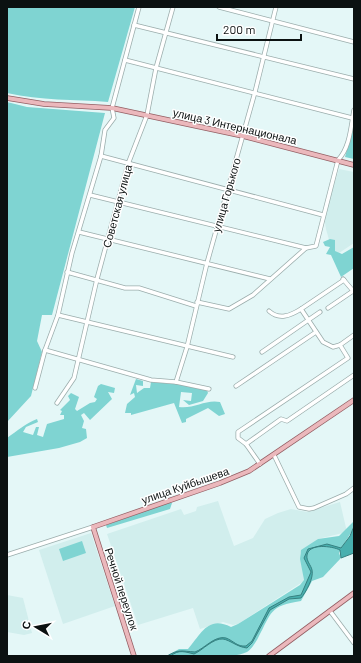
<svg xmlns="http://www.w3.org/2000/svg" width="361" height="663" viewBox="0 0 361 663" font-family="Barlow,sans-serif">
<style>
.built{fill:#d1eeed}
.green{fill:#7fd4d2}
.water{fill:#49b0af;stroke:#368080}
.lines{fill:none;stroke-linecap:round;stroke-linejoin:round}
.minor-casing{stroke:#9badac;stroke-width:5}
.major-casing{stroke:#945f64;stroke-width:5.5}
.minor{stroke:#fff;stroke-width:3.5}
.major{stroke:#ebb8bc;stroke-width:4}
.labels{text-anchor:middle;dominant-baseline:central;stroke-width:3;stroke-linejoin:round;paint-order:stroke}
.street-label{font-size:11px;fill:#0b1111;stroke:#fff}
</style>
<rect width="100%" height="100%" fill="#e4f7f7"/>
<g class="built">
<polygon points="339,169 354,172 354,243 336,255 331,247 326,229 324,217"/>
<polygon points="218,501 234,546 253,538 265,519 278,513 291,509 307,512 340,502 347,532 318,539 300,553 304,581 238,624 233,625 223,622 200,629 193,608 138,625 107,534 181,509 184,515 196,511 197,507"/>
<polygon points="91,533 115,606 63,624 39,550"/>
<polygon points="7,595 23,598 32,633 24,635 7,632"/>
</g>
<g class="green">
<path d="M7,7H135L108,102C74,99 41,101 7,93Z"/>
<polygon points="7,102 27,107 105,113 52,315 42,315 37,341 42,352 31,396 7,422"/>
<polygon points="354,123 354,159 345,157"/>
<polygon points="330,239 335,240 335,251 342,254 354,247 354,268 341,277 331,255 326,254 330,247 325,246 323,242"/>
<path d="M136,379L143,381V386L136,385L137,393L144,388H150L151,382L176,384L207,390L208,393L203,401L189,405L183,400L191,401L192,393L181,392L179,407C194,409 206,399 220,402L225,414L219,416L208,408L186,419V422L182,423L174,403L131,415V413H125L127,404L135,397L134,393L130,395Z"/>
<path d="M101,384L115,388L114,393L108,392L112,399L90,420L84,413L81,415L84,421L82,428L86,429L87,438L80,442L59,448L7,457V438C17,431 26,423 37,419L38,422L26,427L23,432L33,435L36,427H39L37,435L43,437L47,424L64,419V415H60L62,411L60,410L70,400L68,396L71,393L79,397L75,409L77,411L90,403L95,402L97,399L94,397L98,386Z"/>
<polygon points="170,502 172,503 170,509 107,528 106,525"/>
<path d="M354,521C354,533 344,541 339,553L341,558L323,577L312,581L301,601C269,606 272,612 258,638C256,642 251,650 247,652C231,660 187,656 167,656L179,649H188C201,634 208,615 231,627L238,624L300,585L304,580L300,559L301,550L318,539L339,536Z"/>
<polygon points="82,541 86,553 63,561 59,549"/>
</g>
<path class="water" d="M354,526V553L341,558L340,550C332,546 309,543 307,555C306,561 311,565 312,570C314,578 306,592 301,598L289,599L270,610L252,643L247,648C237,647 230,640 223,639C213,638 203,650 194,654C186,652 178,649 171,656H167C179,649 181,651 195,652C204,649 215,635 226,638C234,641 237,647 246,646L252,641L269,608L289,597L301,595L311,572L304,558L308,549L327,544L341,548L350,536Z"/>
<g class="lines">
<g class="minor-casing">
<g id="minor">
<polyline points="219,7 354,42"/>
<polyline points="134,25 354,79"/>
<polyline points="125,60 352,118"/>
<polyline points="101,156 323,215"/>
<polyline points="90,195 306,248"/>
<polyline points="79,232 270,279"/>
<polyline points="67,272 125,288 139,288 196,306"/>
<polyline points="343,279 354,292"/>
<path d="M197,302L229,309L253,295L306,248L316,246L338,160C350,148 351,126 354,110"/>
<polyline points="328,308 353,291"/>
<path d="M269,311C279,320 290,316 301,309"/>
<polyline points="58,315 233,357"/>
<polyline points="340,345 333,347 323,342 301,309 344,280"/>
<polyline points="45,350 151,380 176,382 209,389"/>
<polyline points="262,352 320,312"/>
<polyline points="176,382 187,347 207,263 255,92 276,7"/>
<polyline points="236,386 316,332"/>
<polyline points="35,388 45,350 58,315 72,253 101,156 105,130 114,118 112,108 139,7"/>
<polyline points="57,403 74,378 97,279 128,164 147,115 156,68 173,7"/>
<polyline points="246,444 281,419 287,421 354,375"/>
<polyline points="274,455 299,507 309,509 314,508 346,494 354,488"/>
<polyline points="260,464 246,444 238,438 238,432 348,358 340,345 354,335"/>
<polyline points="7,555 93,527"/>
<polyline points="330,611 354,643"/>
</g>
</g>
<g class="major-casing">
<g id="major">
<polyline points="7,98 44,104 112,108 243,136 354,165"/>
<polyline points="134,656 93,527 220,483 249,471 354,400"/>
<polyline points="269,656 354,593"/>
</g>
</g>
<use href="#minor" class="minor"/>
<use href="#major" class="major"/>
</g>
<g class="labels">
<g class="street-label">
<text transform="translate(235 126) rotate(13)">улица 3 Интернационала</text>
<text transform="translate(226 195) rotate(-74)">улица Горького</text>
<text transform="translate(117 206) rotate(-75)">Советская улица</text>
<text transform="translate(185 485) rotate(-19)">улица Куйбышева</text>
<text transform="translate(122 589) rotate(72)">Речной переулок</text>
</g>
</g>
<rect width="361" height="663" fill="none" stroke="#0b1111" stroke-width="16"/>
<g transform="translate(36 627) rotate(280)" stroke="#ffffff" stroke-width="3" paint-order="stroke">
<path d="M0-3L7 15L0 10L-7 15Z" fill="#0b1111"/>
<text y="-6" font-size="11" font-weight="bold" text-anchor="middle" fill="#0b1111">С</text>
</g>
<path d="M217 34v6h84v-6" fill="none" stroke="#0b1111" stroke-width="2"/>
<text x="223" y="34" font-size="12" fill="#0b1111" stroke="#ffffff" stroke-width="3" paint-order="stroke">200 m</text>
</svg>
